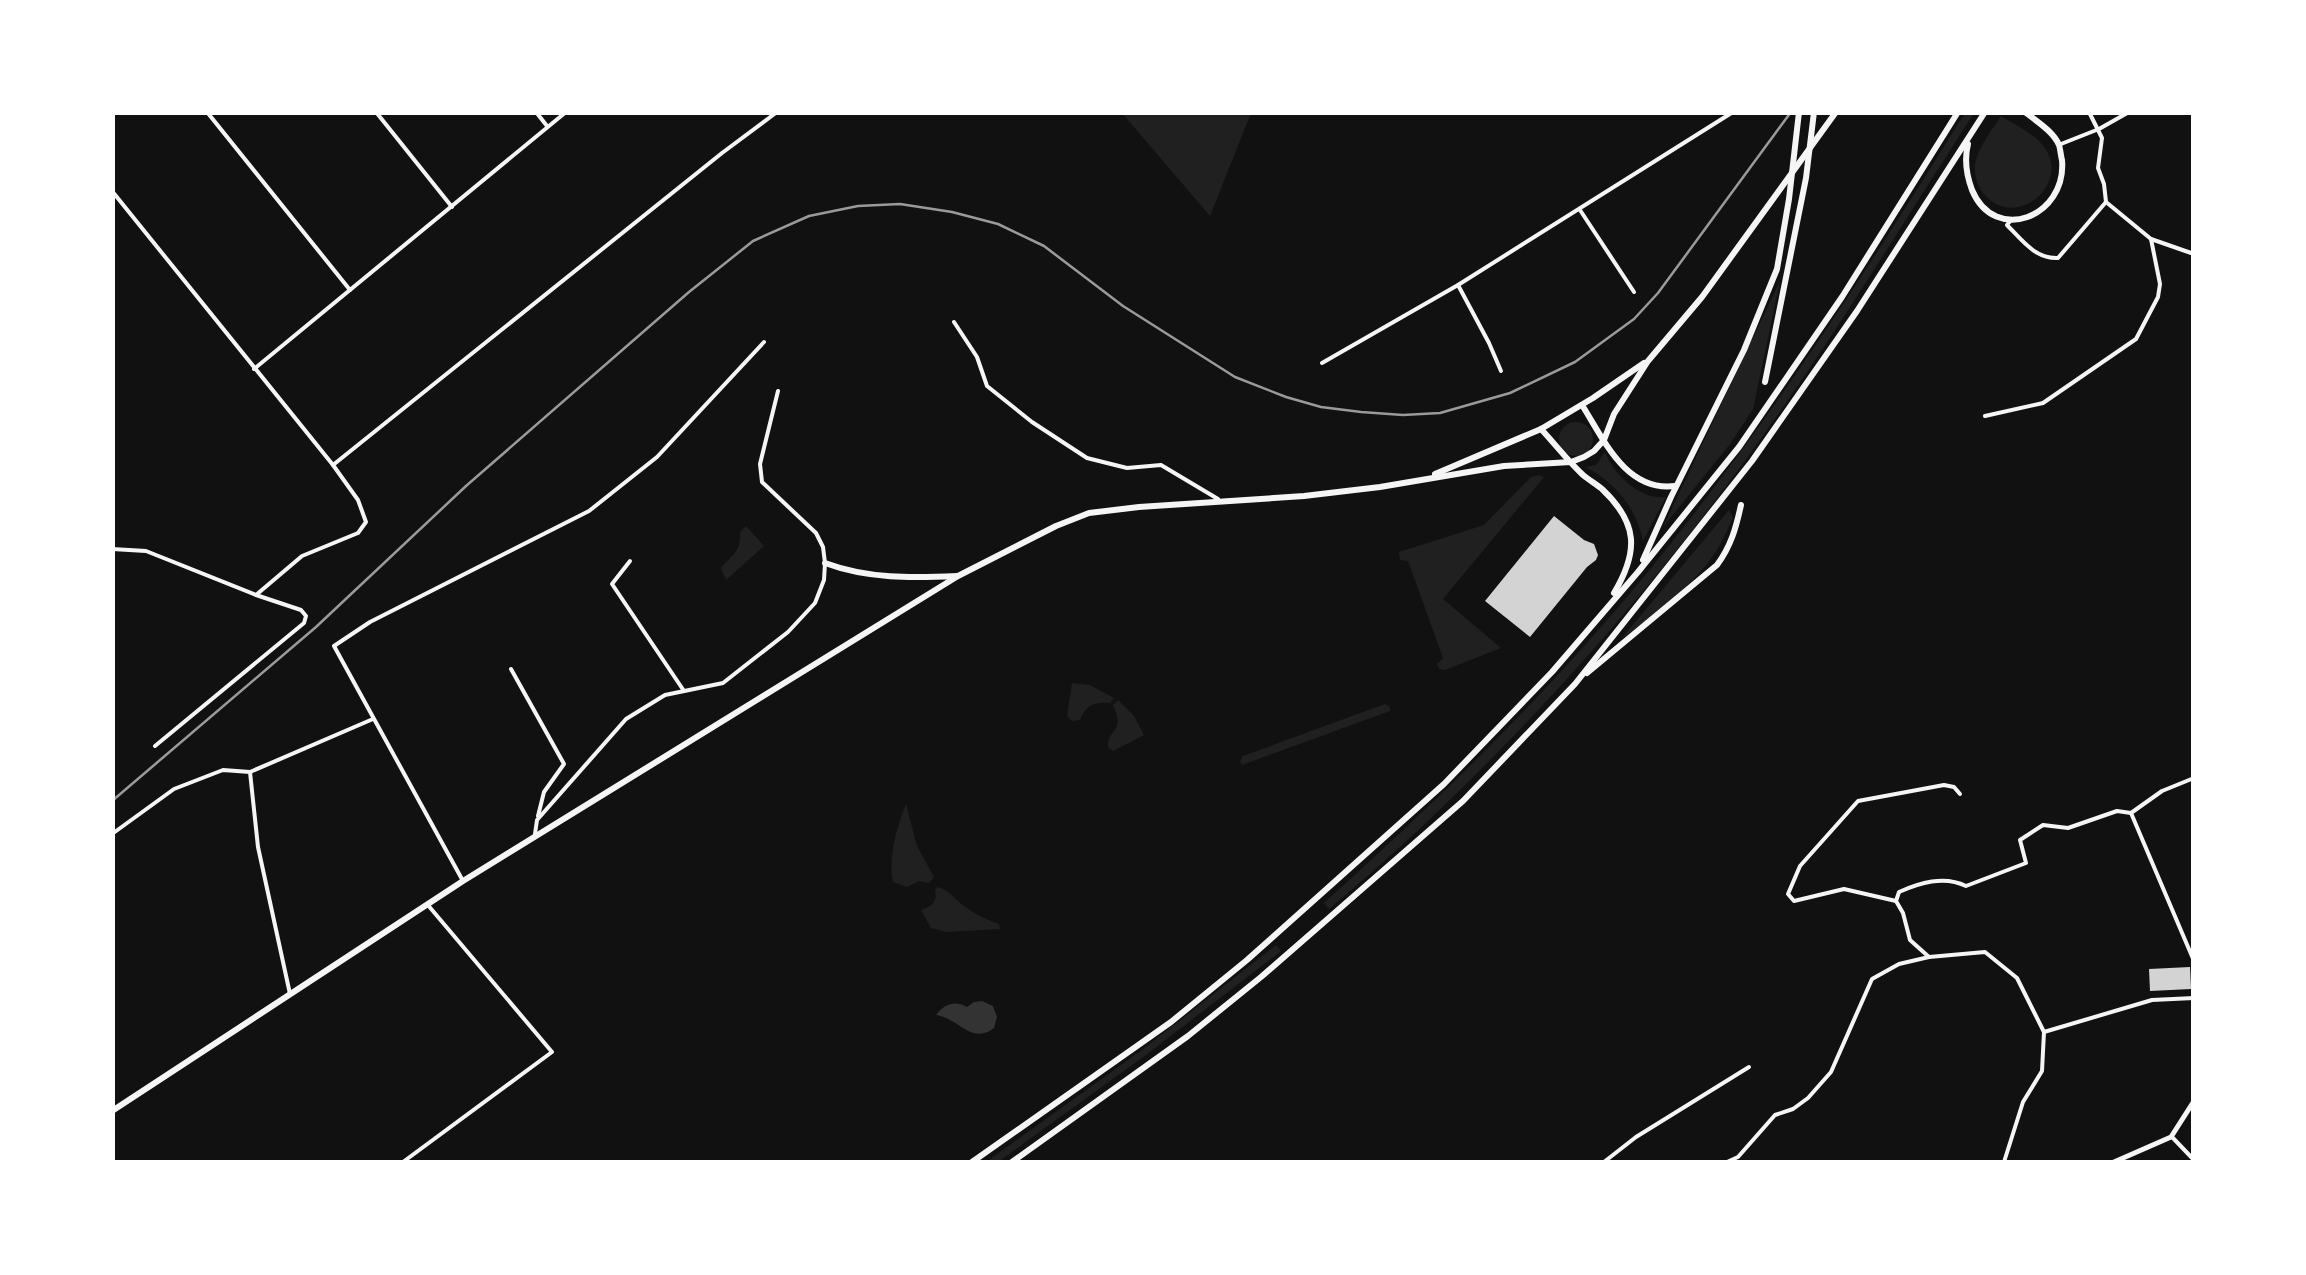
<svg xmlns="http://www.w3.org/2000/svg" width="2306" height="1275" viewBox="0 0 2306 1275" font-family="'PT Serif',serif">
<style>
.green{fill:#202020}
.water{fill:#333}
.building{fill:#d3d3d3}
.lines{fill:none;stroke-linecap:round;stroke-linejoin:round}
.minor{stroke:#f5f5f5;stroke-width:4}
.tertiary{stroke:#f5f5f5;stroke-width:5}
.primary{stroke:#f5f5f5;stroke-width:6}
.trunk{stroke:#f5f5f5;stroke-width:6}
.rail{stroke:#9a9a9a;stroke-width:2.5}
</style>
<rect width="100%" height="100%" fill="#111"/>
<g class="green">
<polygon points="1122,113 1251,113 1210,216"/>
<path d="M1965,113H1974C1900,227 1830,344 1750,454C1630,619 1485,778 1329,909L1324,903C1435,803 1541,700 1637,585C1760,437 1864,275 1965,113Z"/>
<path d="M2001,116C2014,124 2029,131 2040,142C2077,180 2016,234 1983,193C1977,185 1974,174 1975,164C1978,147 1992,130 2001,116Z"/>
<polygon points="1780,281 1753,409 1730,444 1663,527"/>
<circle cx="1576" cy="439" r="17"/>
<path d="M1605,452C1614,475 1640,500 1666,497L1643,541C1637,508 1615,483 1586,467L1596,465Z"/>
<polygon points="1539,475 1544,477 1443,599 1501,648 1445,670 1439,669 1437,664 1443,658 1408,561 1400,560 1399,552 1484,525 1531,477"/>
<path d="M1729,510L1733,518C1726,532 1720,547 1710,560C1693,584 1647,621 1621,639Z"/>
<path d="M746,526L764,546L726,580L721,568C733,553 741,553 740,532Z"/>
<path d="M1072,683L1090,685L1114,698L1110,703C1095,702 1086,704 1080,720L1072,721L1067,716Z"/>
<path d="M1118,700L1134,716L1144,735L1113,751L1108,747C1107,728 1126,734 1113,705Z"/>
<polygon points="1385,704 1390,707 1390,711 1242,765 1240,761 1243,756"/>
<path d="M906,804L917,846L934,877L929,883L919,881L907,887L893,882C888,858 897,826 906,804Z"/>
<path d="M938,887C949,890 956,901 967,908C977,915 987,920 999,924L1000,929L946,932L931,928L921,910C931,907 938,902 935,890Z"/>
<polygon points="1276,945 1281,951 1150,1052 998,1162 986,1162 1142,1050"/>
</g>
<path class="water" d="M982,1001L993,1006L997,1017L994,1028C971,1045 960,1019 936,1015C944,1004 955,1000 967,1007L974,1002Z"/>
<g class="building">
<polygon points="1554,516 1584,540 1594,544 1598,555 1596,560 1587,567 1530,637 1485,601"/>
<polygon points="2190,967 2191,989 2150,991 2149,969"/>
</g>
<g class="lines">
<g class="minor">
<polyline points="207,112 350,290"/>
<polyline points="376,112 452,207"/>
<polyline points="536,112 547,126"/>
<polyline points="2089,112 2102,138 2098,168 2104,184 2106,202 2151,239 2194,254"/>
<polyline points="2061,144 2099,129 2129,112"/>
<polyline points="112,191 333,465 358,500 366,522 358,533 302,556 256,595"/>
<polyline points="1580,210 1634,292"/>
<path d="M2011,220L2007,225C2022,240 2035,259 2058,258L2106,202"/>
<polyline points="1458,285 1489,343 1501,371"/>
<polyline points="954,322 977,357 987,386 1032,422 1087,458 1127,468 1161,465 1218,499"/>
<polyline points="1322,363 1458,285 1733,112"/>
<polyline points="254,369 566,112"/>
<polyline points="1985,416 2043,403 2136,339 2158,297 2160,284 2151,239"/>
<polyline points="333,465 722,153 777,112"/>
<polyline points="112,549 146,551 256,595 301,610 306,616 304,623 155,746"/>
<polyline points="630,561 612,584 684,691"/>
<polyline points="511,669 564,764 544,792 538,816"/>
<polyline points="250,772 258,847 290,994"/>
<polyline points="2194,778 2162,791 2131,813 2194,961"/>
<polyline points="112,834 174,789 223,770 250,772 373,719"/>
<polyline points="535,834 537,820 626,719 665,695 723,683 788,632 815,603 824,580 825,563 823,547 816,533 762,482 760,464 778,391"/>
<polyline points="463,881 334,646 370,622 589,511 657,457 764,342"/>
<polyline points="1896,901 1844,889 1794,901 1788,894 1800,866 1858,801 1944,785 1954,787 1960,794"/>
<polyline points="2044,1032 2152,1000 2194,998"/>
<polyline points="2173,1138 2194,1160"/>
<polyline points="403,1162 552,1052 427,904"/>
<polyline points="1604,1162 1636,1137 1749,1067"/>
<polyline points="1727,1162 1738,1157 1775,1115 1793,1109 1808,1098 1831,1072 1872,979 1899,964 1929,957"/>
<path d="M2004,1162L2023,1102L2042,1071L2044,1032L2017,978L1985,952L1929,957L1910,940L1903,913L1896,901L1899,892C1919,883 1944,875 1966,886L2026,863L2020,840L2043,825L2068,828L2117,811L2131,813"/>
</g>
<polyline class="tertiary" points="2114,1162 2171,1137 2194,1101"/>
<g class="primary">
<polyline points="1435,474 1541,429 1593,398 1644,363"/>
<path d="M825,563C868,579 912,578 957,576"/>
<polyline points="112,1111 463,881 958,576 1056,526 1089,513 1139,507 1304,496 1380,487 1504,466 1571,462 1584,457 1594,451 1604,440 1614,414 1648,361 1702,297 1836,112"/>
</g>
<g class="trunk">
<path d="M1968,144C1964,160 1966,174 1972,190C1995,245 2067,217 2062,160C2061,157 2060,147 2059,145C2053,131 2036,121 2025,112"/>
<polyline points="1765,382 1806,178 1814,112"/>
<path d="M1582,405C1604,440 1626,492 1675,486"/>
<path d="M1541,429C1555,444 1568,461 1583,475C1589,480 1596,484 1602,489C1638,523 1639,551 1614,593"/>
<polyline points="1643,560 1671,497 1744,350 1777,269 1789,199 1799,112"/>
<path d="M1587,673L1717,565C1731,546 1736,528 1741,505"/>
<polyline points="972,1162 1171,1022 1247,960 1444,784 1552,672 1638,572 1739,447 1842,297 1958,112"/>
<polyline points="1012,1162 1188,1036 1261,977 1463,801 1575,684 1752,461 1857,311 1985,112"/>
</g>
<polyline class="rail" points="112,801 316,627 466,486 689,292 753,241 809,216 858,206 900,204 952,212 998,224 1044,246 1123,306 1235,377 1286,397 1321,407 1361,412 1403,415 1440,413 1510,393 1575,362 1634,319 1658,293 1791,112"/>
</g>
<rect width="2306" height="1275" fill="none" stroke="#ffffff" stroke-width="230"/>
</svg>
